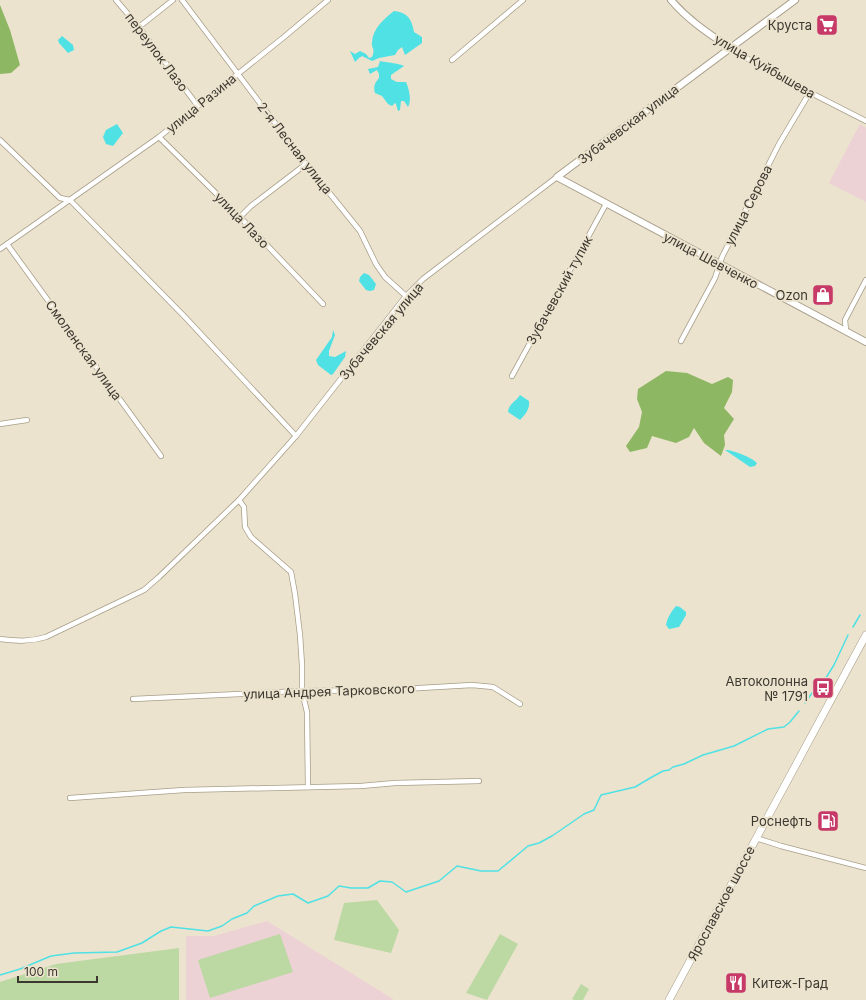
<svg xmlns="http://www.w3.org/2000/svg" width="866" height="1000" viewBox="0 0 866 1000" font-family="Inter,sans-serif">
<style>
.education{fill:#edd2d5}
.green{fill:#bcd8a3}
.forest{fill:#8db762}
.water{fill:#4fe1e4}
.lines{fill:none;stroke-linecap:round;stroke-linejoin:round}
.stream{stroke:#4fe1e4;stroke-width:1.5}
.minor-casing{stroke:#a79e8a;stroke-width:6}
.tertiary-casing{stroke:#a79e8a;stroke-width:8}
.secondary-casing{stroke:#a79e8a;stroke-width:8}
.minor{stroke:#fff;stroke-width:4.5}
.tertiary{stroke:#fff;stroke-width:6}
.secondary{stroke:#fff;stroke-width:7}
.labels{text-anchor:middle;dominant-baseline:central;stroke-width:4;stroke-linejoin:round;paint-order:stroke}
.poi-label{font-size:13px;fill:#3c3830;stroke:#ece3ce;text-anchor:end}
.street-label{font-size:13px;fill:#3c3830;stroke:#ece3ce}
</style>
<rect width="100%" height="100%" fill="#ece3ce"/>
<g class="education">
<polygon points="860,124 866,128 866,202 829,183"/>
<polygon points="267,921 393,999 393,1000 186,1000 186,936 214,936"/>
</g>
<g class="green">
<polygon points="377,900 399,930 391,953 334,940 344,903"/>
<polygon points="280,934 293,972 210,998 198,960"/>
<polygon points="500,934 518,944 487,1000 466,993"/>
<polygon points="179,948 179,1000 0,1000 0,982 56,964"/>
<polygon points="581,984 589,989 583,1000 574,1000 572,999"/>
</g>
<g class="forest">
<polygon points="0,5 10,30 20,65 11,73 0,74"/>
<polygon points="666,371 687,373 712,384 728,377 733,380 732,392 724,408 734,419 724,435 725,445 721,456 704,443 694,428 689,437 676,443 652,436 647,448 630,452 626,446 639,427 642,412 637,399 638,389"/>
</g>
<g class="water">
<path d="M394,11C407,12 412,19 414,32L422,37V43L405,55L402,47L398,50L395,55L379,58L372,61L362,56L359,58L355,62L350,51L355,54L360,51L366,54L369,58L372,57C376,48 371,49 372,42C373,28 384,19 394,11Z"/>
<polygon points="62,36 73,45 74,50 68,53 59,43 58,40"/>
<path d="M380,61C385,62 402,64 404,66L391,75V79L397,82H406C409,89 412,100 408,107L404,101H401L400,110L398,111L396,104L395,103L392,106L388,104L382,96L375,93C373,86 375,83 379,78V74L377,70L370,74L368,69L378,67Z"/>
<polygon points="117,124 123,133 113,146 106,144 103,137 106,130"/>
<polygon points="364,273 369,275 376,284 374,290 370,291 366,290 359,281 360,277"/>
<polygon points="333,330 335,335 329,351 329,356 335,357 346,351 345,357 333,374 331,375 318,365 316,360 332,337"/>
<path d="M520,395L529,401C530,409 525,415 520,420L508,412C509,403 516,402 520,395Z"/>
<path d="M725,450C731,449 753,458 757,463L755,466L750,467Z"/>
<path d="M676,606L680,607L686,612V615L679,627L669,629L666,625C667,618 671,612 676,606Z"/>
</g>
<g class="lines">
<g class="stream">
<polyline points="853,627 860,615"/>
<polyline points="805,703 812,693 819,689 834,665 848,635"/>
<polyline points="0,975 20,969 51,956 74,953 117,952 142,943 161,931 171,927 208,931 222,926 232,919 247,913 254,906 278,896 293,894 308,903 328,896 339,886 351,888 368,888 380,881 392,882 406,892 439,881 457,866 481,871 498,871 528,846 539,843 552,836 584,814 594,810 601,795 635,787 652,777 663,771 669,770 673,767 684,764 703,755 734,746 768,729 784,727 790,722 799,711"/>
</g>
<g class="minor-casing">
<g id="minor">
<polyline points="116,0 139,27 197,105"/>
<polyline points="182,0 306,164 360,231 376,264 385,277 406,296"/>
<polyline points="139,27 173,0"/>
<polyline points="730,48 768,71 866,121"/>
<polyline points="452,60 523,0"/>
<polyline points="159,137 240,217 323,304"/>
<polyline points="0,140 60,198 70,200 184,316 296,436"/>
<polyline points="240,217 251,206 306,164"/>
<polyline points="7,244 161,456"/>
<polyline points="0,249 159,137 284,37 328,0"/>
<polyline points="846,331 845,320 866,280"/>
<polyline points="681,341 715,278 722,257 779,144 810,92"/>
<polyline points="512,376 606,204"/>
<polyline points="0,424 27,420"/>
<polyline points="239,500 244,507 245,527 251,537 291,572 295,594 300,635 302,665 302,691 307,712 308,787"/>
<path d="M0,639C17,641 30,642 46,637L144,590L159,577L239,500L296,436L406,296L423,279L557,177"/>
<polyline points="133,699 302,691 385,690 472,685 493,687 520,704"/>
<polyline points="70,798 184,790 361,786 395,783 479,781"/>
<polyline points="756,838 781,846 866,868"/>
</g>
</g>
<g class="tertiary-casing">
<g id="tertiary">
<path d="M671,0C688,20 708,33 730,48"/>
<polyline points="795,0 557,177 866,342"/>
</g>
</g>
<g class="secondary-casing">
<polyline id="secondary" points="669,1000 866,635"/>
</g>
<use href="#minor" class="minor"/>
<use href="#tertiary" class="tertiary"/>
<use href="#secondary" class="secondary"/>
</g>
<defs>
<g id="supermarket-square" transform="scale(1.15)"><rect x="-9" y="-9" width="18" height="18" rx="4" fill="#c73967" stroke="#ece3ce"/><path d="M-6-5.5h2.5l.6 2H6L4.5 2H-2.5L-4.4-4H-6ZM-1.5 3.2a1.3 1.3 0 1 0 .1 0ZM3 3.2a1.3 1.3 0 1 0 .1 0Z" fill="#fff"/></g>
<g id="shop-square" transform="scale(1.15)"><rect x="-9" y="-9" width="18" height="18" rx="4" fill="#c73967" stroke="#ece3ce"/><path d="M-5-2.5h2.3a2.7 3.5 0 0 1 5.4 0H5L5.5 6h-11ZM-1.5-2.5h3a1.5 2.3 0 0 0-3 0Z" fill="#fff"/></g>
<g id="bus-square" transform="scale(1.15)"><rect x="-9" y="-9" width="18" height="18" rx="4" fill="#c73967" stroke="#ece3ce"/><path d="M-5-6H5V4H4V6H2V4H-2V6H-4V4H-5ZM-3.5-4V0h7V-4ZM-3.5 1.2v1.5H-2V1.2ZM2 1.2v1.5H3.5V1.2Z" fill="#fff"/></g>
<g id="fuel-square" transform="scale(1.15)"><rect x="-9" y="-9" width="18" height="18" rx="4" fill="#c73967" stroke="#ece3ce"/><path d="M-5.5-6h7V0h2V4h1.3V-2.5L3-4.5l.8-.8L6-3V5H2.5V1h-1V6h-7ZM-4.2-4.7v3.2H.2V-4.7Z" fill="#fff"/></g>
<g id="restaurant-square" transform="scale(1.15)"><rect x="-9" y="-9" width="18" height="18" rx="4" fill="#c73967" stroke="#ece3ce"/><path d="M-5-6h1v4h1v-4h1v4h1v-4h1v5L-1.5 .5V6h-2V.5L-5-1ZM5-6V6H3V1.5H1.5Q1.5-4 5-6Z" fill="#fff"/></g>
</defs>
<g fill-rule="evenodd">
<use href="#supermarket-square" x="827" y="25"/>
<use href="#shop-square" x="823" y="295"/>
<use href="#bus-square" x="823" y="688"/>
<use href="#fuel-square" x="828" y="821"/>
<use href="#restaurant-square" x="736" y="983"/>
</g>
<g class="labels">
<g class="poi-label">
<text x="812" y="25">Круста</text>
<text x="808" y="295">Ozon</text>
<text x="808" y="681">Автоколонна<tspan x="808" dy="15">№ 1791</tspan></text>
<text x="812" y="821">Роснефть</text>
<text x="752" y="983" text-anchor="start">Китеж-Град</text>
</g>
<g class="street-label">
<text transform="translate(157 52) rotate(53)">переулок Лазо</text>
<text transform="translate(765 66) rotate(30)">улица Куйбышева</text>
<text transform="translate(201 103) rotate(-39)">улица Разина</text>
<text transform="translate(628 124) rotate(-37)">Зубачевская улица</text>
<text transform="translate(295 148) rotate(52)">2-я Лесная улица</text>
<text transform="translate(748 205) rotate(-63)">улица Серова</text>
<text transform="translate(242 220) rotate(46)">улица Лазо</text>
<text transform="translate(711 260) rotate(28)">улица Шевченко</text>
<text transform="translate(559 290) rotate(-61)">Зубачевский тупик</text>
<text transform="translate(381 331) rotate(-50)">Зубачевская улица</text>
<text transform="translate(84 350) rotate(54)">Смоленская улица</text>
<text transform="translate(329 691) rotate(-2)">улица Андрея Тарковского</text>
<text transform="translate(721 903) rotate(-62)">Ярославское шоссе</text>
</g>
</g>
<path d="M18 976v6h79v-6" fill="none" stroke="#3c3830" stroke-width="2"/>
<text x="24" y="976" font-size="12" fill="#3c3830" stroke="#ece3ce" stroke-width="3" paint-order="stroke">100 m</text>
</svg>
